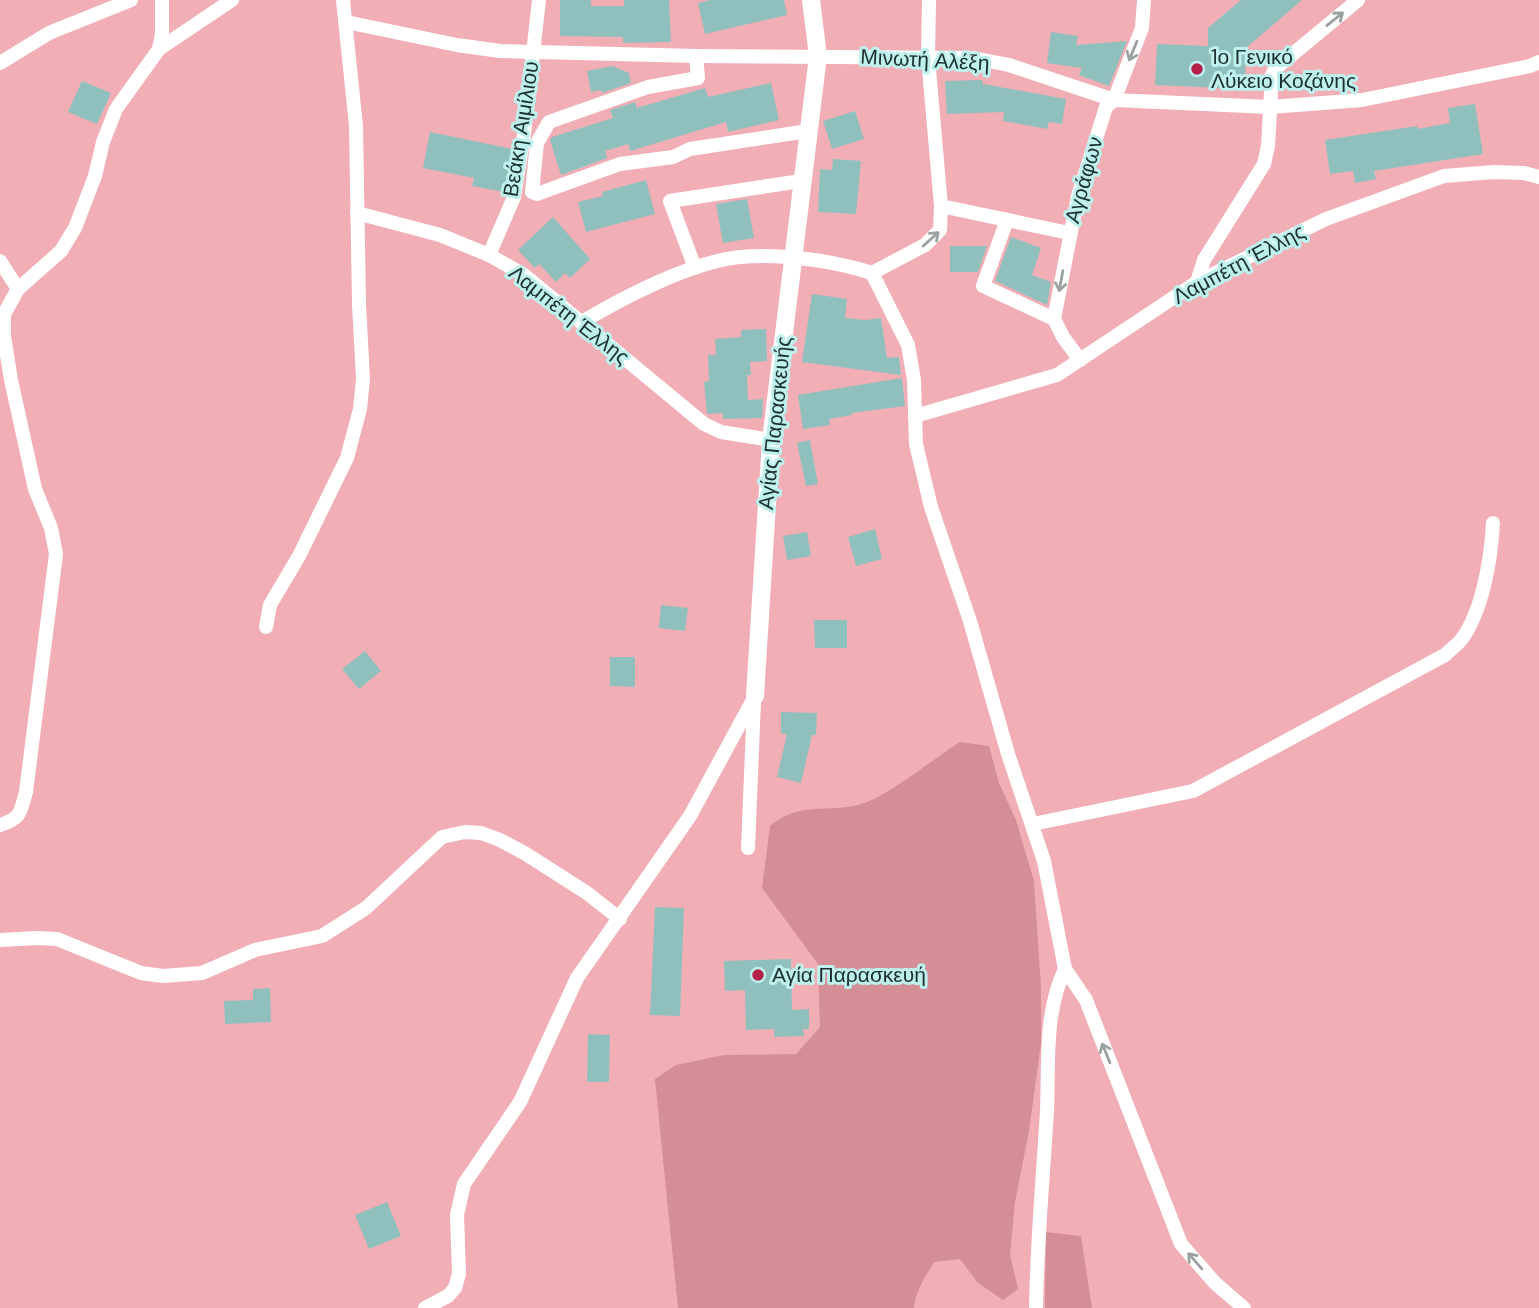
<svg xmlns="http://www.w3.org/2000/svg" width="1539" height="1308" viewBox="0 0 1539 1308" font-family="'DM Sans',sans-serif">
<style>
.green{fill:#f1aeb5}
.forest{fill:#d48e96}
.building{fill:#90c0bd}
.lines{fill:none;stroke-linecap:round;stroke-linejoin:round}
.minor{stroke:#fff;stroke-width:14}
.tertiary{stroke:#fff;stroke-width:18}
.oneway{stroke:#99a2a1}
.poi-dot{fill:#b42249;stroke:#bef0ed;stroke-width:2.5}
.labels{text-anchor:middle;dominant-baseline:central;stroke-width:6;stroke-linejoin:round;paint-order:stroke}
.poi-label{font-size:21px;fill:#1c302f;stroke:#bef0ed;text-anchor:start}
.street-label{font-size:21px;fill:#1c302f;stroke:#bef0ed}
</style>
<rect width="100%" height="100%" fill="#bef0ed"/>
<rect class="green" x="0" y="0" width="1539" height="1308"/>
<g class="forest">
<path d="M960,742L989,746L999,783L1016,820L1034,881L1041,988V1043L1029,1131L1015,1202L1010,1255L1018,1289L1003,1300L978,1283L960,1259L934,1262C926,1275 915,1292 914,1308H678L655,1079L676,1065L724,1055L796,1054L820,1027L818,964L762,888L770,826C800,801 825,813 858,805C885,799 934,758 960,742Z"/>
<polygon points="1046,1232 1081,1236 1092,1308 1045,1308"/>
</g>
<g class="building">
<polygon points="560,0 591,0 591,6 624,6 624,0 669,0 671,42 623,43 623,37 560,36"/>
<polygon points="710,0 784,0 787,15 705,34 698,3"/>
<polygon points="1241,0 1302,0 1246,48 1245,89 1155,85 1157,44 1208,46 1208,28"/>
<polygon points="1051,32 1078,36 1076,45 1127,41 1109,86 1079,75 1082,68 1047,63"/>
<polygon points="612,66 629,73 631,83 602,93 601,90 591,92 587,71"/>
<polygon points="982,80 983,84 1066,99 1062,124 1049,122 1047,129 1003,121 1004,112 947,114 945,81"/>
<polygon points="82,81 111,93 97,124 68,112"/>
<polygon points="771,83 779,120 728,132 726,122 630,151 628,144 605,151 607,158 561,175 550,140 552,137 613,118 610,110 635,102 637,108 705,88 708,97"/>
<polygon points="1475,104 1483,154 1374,171 1376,179 1355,183 1353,171 1330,174 1325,140 1417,126 1418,129 1450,123 1448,108"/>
<polygon points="855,111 864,139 832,149 823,121"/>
<polygon points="430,132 512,149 504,192 472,186 474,178 423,168"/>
<polygon points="833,159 861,161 856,214 818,212 820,169 832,170"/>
<polygon points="646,180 655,214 586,232 578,202 603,196 602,192"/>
<polygon points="747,199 754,238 723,243 716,204"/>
<polygon points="553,217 590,259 570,278 565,273 556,282 539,264 535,268 518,250"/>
<polygon points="1011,237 1041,248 1032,275 1051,282 1047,305 995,281"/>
<polygon points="950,246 987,246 978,272 950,272"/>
<polygon points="812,294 847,299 845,318 865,320 881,318 887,358 899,357 901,375 802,362"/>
<polygon points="766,329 767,361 750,362 751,375 747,375 748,400 763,399 762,418 723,419 723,413 707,414 704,382 709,381 708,355 716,355 715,339 741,337 741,330"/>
<polygon points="902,378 905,406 852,413 852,415 829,419 830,425 803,429 798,395"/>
<polygon points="810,440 818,484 806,486 797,443"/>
<polygon points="875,529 882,559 856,566 848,537"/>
<polygon points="807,532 811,556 787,560 783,536"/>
<polygon points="661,605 688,608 685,631 659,628"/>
<polygon points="814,620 847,620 847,648 815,648"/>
<polygon points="365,651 381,671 359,689 342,669"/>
<polygon points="610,657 635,657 635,687 610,686"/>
<polygon points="781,712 817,713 816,735 812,735 801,783 777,777 787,734 781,734"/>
<polygon points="655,907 684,908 680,1016 650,1015"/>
<polygon points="791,959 792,1010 809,1009 809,1029 803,1029 804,1036 774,1037 774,1029 746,1030 745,990 725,991 724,961"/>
<polygon points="270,988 271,1022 225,1024 224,1001 253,1000 253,989"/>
<polygon points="588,1034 610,1035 609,1082 587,1082"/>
<polygon points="387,1202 401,1236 369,1249 355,1215"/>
</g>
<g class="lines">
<g class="minor">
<polyline points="346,22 457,45 500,51 696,56 973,58 1009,65 1114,100 1270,107 1362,100 1530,66 1539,62"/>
<polyline points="159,49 162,34 162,0"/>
<polyline points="696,56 698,78 648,87 549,122 537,143 532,192 537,194 620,164 673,157 690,149 808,131"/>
<polyline points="0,63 49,33 131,0"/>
<polyline points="941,206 1069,233"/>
<polyline points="357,213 440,235 489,255 524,275 704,424 721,432 771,440"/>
<polyline points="1007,220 983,286 1054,319"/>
<polyline points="489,255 514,197 524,134 539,0"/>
<polyline points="0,261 18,289"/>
<polyline points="695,268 670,201 801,181"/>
<polyline points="872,273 925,245 940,230 941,206 928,58 929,0"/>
<polyline points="1197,282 1204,260 1264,164 1268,146 1272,75 1276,68 1358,0"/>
<polyline points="0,317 4,314 18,289 61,251 75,228 95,176 103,142 116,109 159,49 232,0"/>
<path d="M582,322C624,297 691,262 740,257C780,253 835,261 872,273L908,345L914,380L916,444L931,507L970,621L1008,754L1044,861L1065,969L1086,1000L1181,1244L1215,1283L1244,1308"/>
<polyline points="1080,360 1063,337 1054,319 1078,196 1106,107 1114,100 1142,28 1144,0"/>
<polyline points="915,416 1057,375 1197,282 1326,219 1444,176 1494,172 1524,173 1539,177"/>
<polyline points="266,627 270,605 299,556 347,458 360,409 363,379 359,304 356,126 343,0"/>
<path d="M1033,824L1193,791L1445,655C1450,650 1457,645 1461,640C1483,611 1491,558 1493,523"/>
<path d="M0,825C22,818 20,812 26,792L56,554L51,528L35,489L11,380L4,336V314"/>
<polyline points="748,848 754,701"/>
<polyline points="0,940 37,938 57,939 141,973 163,976 202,973 255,950 322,936 366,908 442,837 465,832 481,833 500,840 526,854 587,893 620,919"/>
<polyline points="425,1308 448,1296 455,1288 459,1274 457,1215 464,1184 520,1102 577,978 690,816 755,696"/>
<path d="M1036,1308C1037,1242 1043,1177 1047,1111C1049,1063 1044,1013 1065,969"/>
</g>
<polyline class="tertiary" points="755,696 771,440 818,56 811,0"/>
</g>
<defs><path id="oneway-shaft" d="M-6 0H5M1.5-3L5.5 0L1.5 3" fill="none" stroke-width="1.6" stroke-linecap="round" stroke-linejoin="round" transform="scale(1.75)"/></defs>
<g class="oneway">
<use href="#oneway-shaft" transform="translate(1335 19) rotate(-39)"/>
<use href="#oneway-shaft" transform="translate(1133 51) rotate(112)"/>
<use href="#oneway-shaft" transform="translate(931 239) rotate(-42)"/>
<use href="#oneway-shaft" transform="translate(1061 281) rotate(100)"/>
<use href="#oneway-shaft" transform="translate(1106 1053) rotate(-112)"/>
<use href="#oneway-shaft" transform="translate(1195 1261) rotate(-131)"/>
</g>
<g class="poi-dot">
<circle cx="1197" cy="69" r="7"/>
<circle cx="758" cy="975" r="7"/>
</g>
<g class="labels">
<g class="poi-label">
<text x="1211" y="57">1ο Γενικό<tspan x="1211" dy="24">Λύκειο Κοζάνης</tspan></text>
<text x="772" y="975">Αγία Παρασκευή</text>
</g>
<g class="street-label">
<text transform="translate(925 60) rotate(3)">Μινωτή Αλέξη</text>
<text transform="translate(521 129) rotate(-81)">Βεάκη Αιμίλιου</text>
<text transform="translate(1084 180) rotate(-74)">Αγράφων</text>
<text transform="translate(1239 264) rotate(-28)">Λαμπέτη Έλλης</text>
<text transform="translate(569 315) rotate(38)">Λαμπέτη Έλλης</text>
<text transform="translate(775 423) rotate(-84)">Αγίας Παρασκευής</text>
</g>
</g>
</svg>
